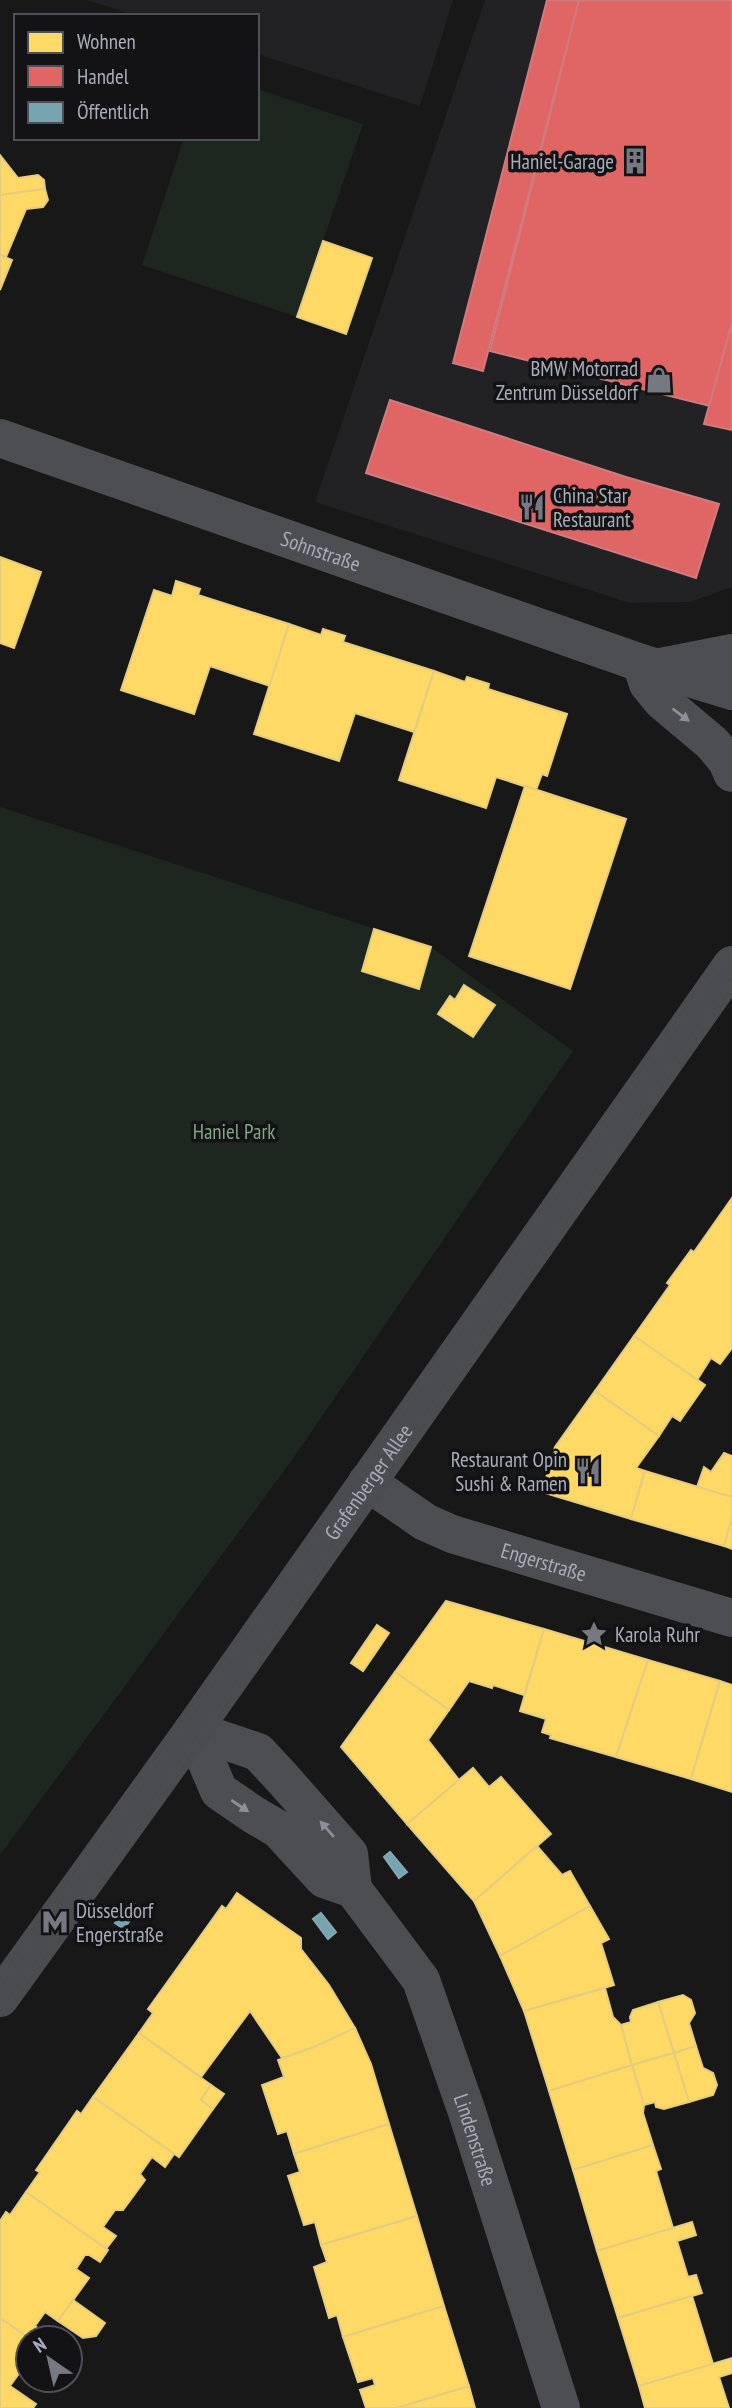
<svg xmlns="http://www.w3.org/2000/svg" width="732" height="2408" viewBox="0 0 732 2408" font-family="'PT Sans Narrow',sans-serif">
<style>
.built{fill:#222225}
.green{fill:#1e2620}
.homes{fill:#ffd966;stroke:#e5cc7f;stroke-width:2}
.shops{fill:#e06666;stroke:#d07b7f;stroke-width:2}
.public{fill:#76a5af;stroke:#85a7b2;stroke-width:2}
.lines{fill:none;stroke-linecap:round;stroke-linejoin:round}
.street{stroke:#4c4e52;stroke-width:38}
.secondary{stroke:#4b4c50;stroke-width:38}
.tram{stroke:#4c4e51;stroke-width:2}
.oneway{fill:#8d909b}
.labels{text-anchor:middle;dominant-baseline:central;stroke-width:7;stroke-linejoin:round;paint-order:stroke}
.poi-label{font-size:21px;fill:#a9adba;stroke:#131215;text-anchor:end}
.street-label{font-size:21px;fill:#a9adba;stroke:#131215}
.park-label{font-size:21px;fill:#7fa685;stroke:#131215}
</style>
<rect width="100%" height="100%" fill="#181819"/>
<g class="built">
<polygon points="87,0 453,0 420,106 257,54 257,16 137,16"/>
<polygon points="485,0 732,0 732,587 690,602 630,603 315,502"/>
</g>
<g class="green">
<polygon points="257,89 363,124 297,317 142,265 184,138 257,138"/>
<polygon points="0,807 431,947 573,1051 292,1460 0,1855"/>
</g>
<g class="homes">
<polygon points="0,155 18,178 38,175 44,180 45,189 0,195"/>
<polygon points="45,189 48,200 43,207 26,209 6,257 0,255 0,195"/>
<polygon points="323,241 372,258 346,334 297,317"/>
<polygon points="0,255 12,260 0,290"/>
<polygon points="0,557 41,572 14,648 0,643"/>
<polygon points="176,581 200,589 198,595 289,624 270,686 210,666 194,714 121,690 154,590 172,596"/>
<polygon points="289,624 321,635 323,629 345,636 343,642 434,671 414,732 355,713 339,761 254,734"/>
<polygon points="434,671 465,682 467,677 489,684 488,689 567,714 547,776 542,774 536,790 496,777 486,808 399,780"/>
<polygon points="525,786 626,819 570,989 469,956"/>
<polygon points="374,929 431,947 419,989 362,971"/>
<polygon points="464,985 495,1005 473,1037 438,1014 450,996 455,1000"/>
<polygon points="732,1198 732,1348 720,1364 711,1358 697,1380 634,1336 670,1285 667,1283 691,1250 694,1252"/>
<polygon points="634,1336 705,1385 680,1421 672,1416 659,1436 595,1391"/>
<polygon points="595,1391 659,1436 636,1468 645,1471 631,1519 542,1492 555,1447"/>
<polygon points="724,1453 732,1456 732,1497 697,1487 704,1467 711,1472"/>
<polygon points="645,1471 732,1497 732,1517 724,1546 631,1519"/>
<polygon points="732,1517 732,1549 724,1546"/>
<polygon points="446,1601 544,1629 524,1695 493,1685 492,1688 469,1681 449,1710 395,1672"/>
<polygon points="377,1625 389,1633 363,1671 351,1663"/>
<polygon points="544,1629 648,1660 616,1757 550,1738 551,1735 542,1732 546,1719 520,1711"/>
<polygon points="648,1660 720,1681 691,1779 616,1757"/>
<polygon points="395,1672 449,1710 428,1740 459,1780 407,1824 341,1747"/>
<polygon points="720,1681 732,1685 732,1792 691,1779"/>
<polygon points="473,1768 489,1787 501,1777 551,1834 474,1901 407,1824"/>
<polygon points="537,1846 562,1875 570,1871 590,1906 500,1956 474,1901"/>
<polygon points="237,1893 301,1938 301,1949 329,1985 355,2028 314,2047 282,2058 250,2011 201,2077 139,2033 153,2013 148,2009 222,1906 226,1909"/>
<polygon points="590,1906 609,1939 601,1943 614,1985 524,2011 500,1956"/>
<polygon points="605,1988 613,2017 621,2025 632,2065 549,2091 524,2011"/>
<polygon points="683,1995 691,2000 695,2013 689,2023 696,2046 674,2053 658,2002"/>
<polygon points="658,2002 674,2053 632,2065 621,2025 631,2022 630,2017 633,2010"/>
<polygon points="355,2028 371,2064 389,2124 294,2154 287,2131 278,2134 262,2085 284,2077 278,2060 314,2047"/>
<polygon points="139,2033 211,2085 201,2100 213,2109 179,2157 93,2097"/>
<polygon points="696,2046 703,2068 713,2073 717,2085 713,2095 689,2102 674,2053"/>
<polygon points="674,2053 689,2102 664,2109 656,2107 655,2102 644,2105 632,2065"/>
<polygon points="632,2065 644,2105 643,2113 653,2145 573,2170 549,2091"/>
<polygon points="211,2085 224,2094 213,2109 201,2100"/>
<polygon points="93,2097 174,2154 165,2167 152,2157 140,2174 145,2180 123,2210 115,2210 103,2227 116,2236 106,2249 26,2192 40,2172 36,2170 77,2111 81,2114"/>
<polygon points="389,2124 417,2216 321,2245 315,2222 304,2225 288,2176 300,2172 294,2154"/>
<polygon points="653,2145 661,2169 656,2171 673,2228 597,2251 573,2170"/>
<polygon points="26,2192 108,2250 100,2262 89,2255 85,2255 76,2269 89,2278 58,2321 45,2312 35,2326 43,2332 44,2338 29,2338 0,2318 0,2221 6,2212 10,2215"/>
<polygon points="417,2216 444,2306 343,2337 337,2315 329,2318 314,2267 327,2262 321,2245"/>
<polygon points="692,2222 696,2235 677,2241 688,2277 696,2275 702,2293 618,2318 597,2251"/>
<polygon points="692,2296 713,2364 639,2386 618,2318"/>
<polygon points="73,2300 105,2323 96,2336 83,2338 58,2321"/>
<polygon points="444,2306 469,2386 397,2408 366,2408 360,2390 375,2385 373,2378 358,2382 343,2337"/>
<polygon points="0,2318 29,2338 28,2361 10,2386 36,2404 33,2408 0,2408"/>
<polygon points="732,2358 732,2373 719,2377 729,2408 645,2408 639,2386"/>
<polygon points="469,2386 475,2408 397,2408"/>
</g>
<g class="shops">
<polygon points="547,0 579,0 483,371 453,363"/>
<polygon points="579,0 732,0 732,323 710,406 490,351"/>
<polygon points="732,323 732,430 704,424"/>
<polygon points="390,400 626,477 719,504 696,578 366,473"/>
</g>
<g class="public">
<polygon points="390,1852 407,1872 399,1878 384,1857"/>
<polygon points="130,1901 139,1907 124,1929 115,1923"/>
<polygon points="321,1913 336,1932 328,1939 313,1919"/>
</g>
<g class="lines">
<g class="street">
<path id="s1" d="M0,438L641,663L732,691"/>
<polyline points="641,663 648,684 662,701 712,743 727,761 732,773"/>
<polyline points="661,667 732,653"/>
<path id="s2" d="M367,1482L425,1522L452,1534L732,1618"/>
<path id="s3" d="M193,1730L258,1752L284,1780L349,1854L353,1889L421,1980L467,2112L561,2408"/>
<polyline points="193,1730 219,1791 254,1815 278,1829 324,1879 353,1889"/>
</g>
<path class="secondary" id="s4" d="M0,1998L193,1730L732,965"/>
<g class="tram">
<polyline points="0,1984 570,1173 732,948"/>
<polyline points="0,2016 204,1732 732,982"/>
</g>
</g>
<defs><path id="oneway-solid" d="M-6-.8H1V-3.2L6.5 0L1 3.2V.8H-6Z" transform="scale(1.75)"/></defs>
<g class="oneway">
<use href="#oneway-solid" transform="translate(681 715) rotate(37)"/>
<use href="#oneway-solid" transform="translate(240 1806) rotate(34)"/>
<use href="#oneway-solid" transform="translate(327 1829) rotate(-131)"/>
</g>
<defs>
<g id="building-bare" transform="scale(2.1)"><path d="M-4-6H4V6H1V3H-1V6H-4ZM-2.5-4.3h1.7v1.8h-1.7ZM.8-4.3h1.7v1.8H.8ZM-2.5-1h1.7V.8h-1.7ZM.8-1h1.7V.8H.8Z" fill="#767982" stroke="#131215" stroke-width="2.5" paint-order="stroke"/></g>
<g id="shop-bare" transform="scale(2.1)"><path d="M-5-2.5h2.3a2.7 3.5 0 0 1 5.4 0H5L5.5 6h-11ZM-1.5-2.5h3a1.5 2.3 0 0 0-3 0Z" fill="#767982" stroke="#131215" stroke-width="2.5" paint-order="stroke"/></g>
<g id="restaurant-bare" transform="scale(2.1)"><path d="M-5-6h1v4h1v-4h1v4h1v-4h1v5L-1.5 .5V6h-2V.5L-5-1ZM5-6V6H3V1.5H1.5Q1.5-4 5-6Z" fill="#767982" stroke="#131215" stroke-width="2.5" paint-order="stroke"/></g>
<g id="sight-bare" transform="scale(2.1)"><path d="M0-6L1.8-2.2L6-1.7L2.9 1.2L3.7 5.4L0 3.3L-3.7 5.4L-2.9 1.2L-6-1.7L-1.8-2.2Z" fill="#767982" stroke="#131215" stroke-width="2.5" paint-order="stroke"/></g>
<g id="metro-bare" transform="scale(2.1)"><path d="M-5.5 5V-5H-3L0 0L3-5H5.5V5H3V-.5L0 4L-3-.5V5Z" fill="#767982" stroke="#131215" stroke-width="2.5" paint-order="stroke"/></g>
</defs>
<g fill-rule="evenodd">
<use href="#building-bare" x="635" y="161"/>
<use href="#shop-bare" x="659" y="380"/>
<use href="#restaurant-bare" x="532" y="507"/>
<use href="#restaurant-bare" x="588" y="1471"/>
<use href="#sight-bare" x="594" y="1634"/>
<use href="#metro-bare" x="55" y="1922"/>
</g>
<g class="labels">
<g class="poi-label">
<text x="614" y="161">Haniel-Garage</text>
<text x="638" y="368">BMW Motorrad<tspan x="638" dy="24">Zentrum Düsseldorf</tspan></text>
<text x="553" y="495" text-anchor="start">China Star<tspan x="553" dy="24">Restaurant</tspan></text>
<text x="567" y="1459">Restaurant Opin<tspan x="567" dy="24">Sushi &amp; Ramen</tspan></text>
<text x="615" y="1634" text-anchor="start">Karola Ruhr</text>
<text x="76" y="1910" text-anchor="start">Düsseldorf<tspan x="76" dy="24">Engerstraße</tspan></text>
</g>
<g class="street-label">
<text stroke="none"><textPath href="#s1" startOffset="340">Sohnstraße</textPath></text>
<text stroke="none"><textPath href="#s4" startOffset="634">Grafenberger Allee</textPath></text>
<text stroke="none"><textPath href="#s2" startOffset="196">Engerstraße</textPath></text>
<text stroke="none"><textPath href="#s3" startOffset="523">Lindenstraße</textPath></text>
</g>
<g class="park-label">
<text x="234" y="1131">Haniel Park</text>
</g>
</g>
<rect x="14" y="14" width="245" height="126" fill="#131215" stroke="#4f5057" stroke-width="2"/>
<rect x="28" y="32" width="35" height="21" fill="#ffd966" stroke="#4f5057" stroke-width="2"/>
<text x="77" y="49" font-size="21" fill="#a9adba">Wohnen</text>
<rect x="28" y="66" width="35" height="21" fill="#e06666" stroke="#4f5057" stroke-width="2"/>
<text x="77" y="84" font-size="21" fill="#a9adba">Handel</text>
<rect x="28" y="102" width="35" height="21" fill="#76a5af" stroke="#4f5057" stroke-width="2"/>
<text x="77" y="119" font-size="21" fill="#a9adba">Öffentlich</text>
<g transform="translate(49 2359) rotate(326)"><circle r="33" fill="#131215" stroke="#4f5057" stroke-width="2"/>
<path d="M0-5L12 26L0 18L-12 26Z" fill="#767982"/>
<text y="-10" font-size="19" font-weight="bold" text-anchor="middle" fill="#a9adba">N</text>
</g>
</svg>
